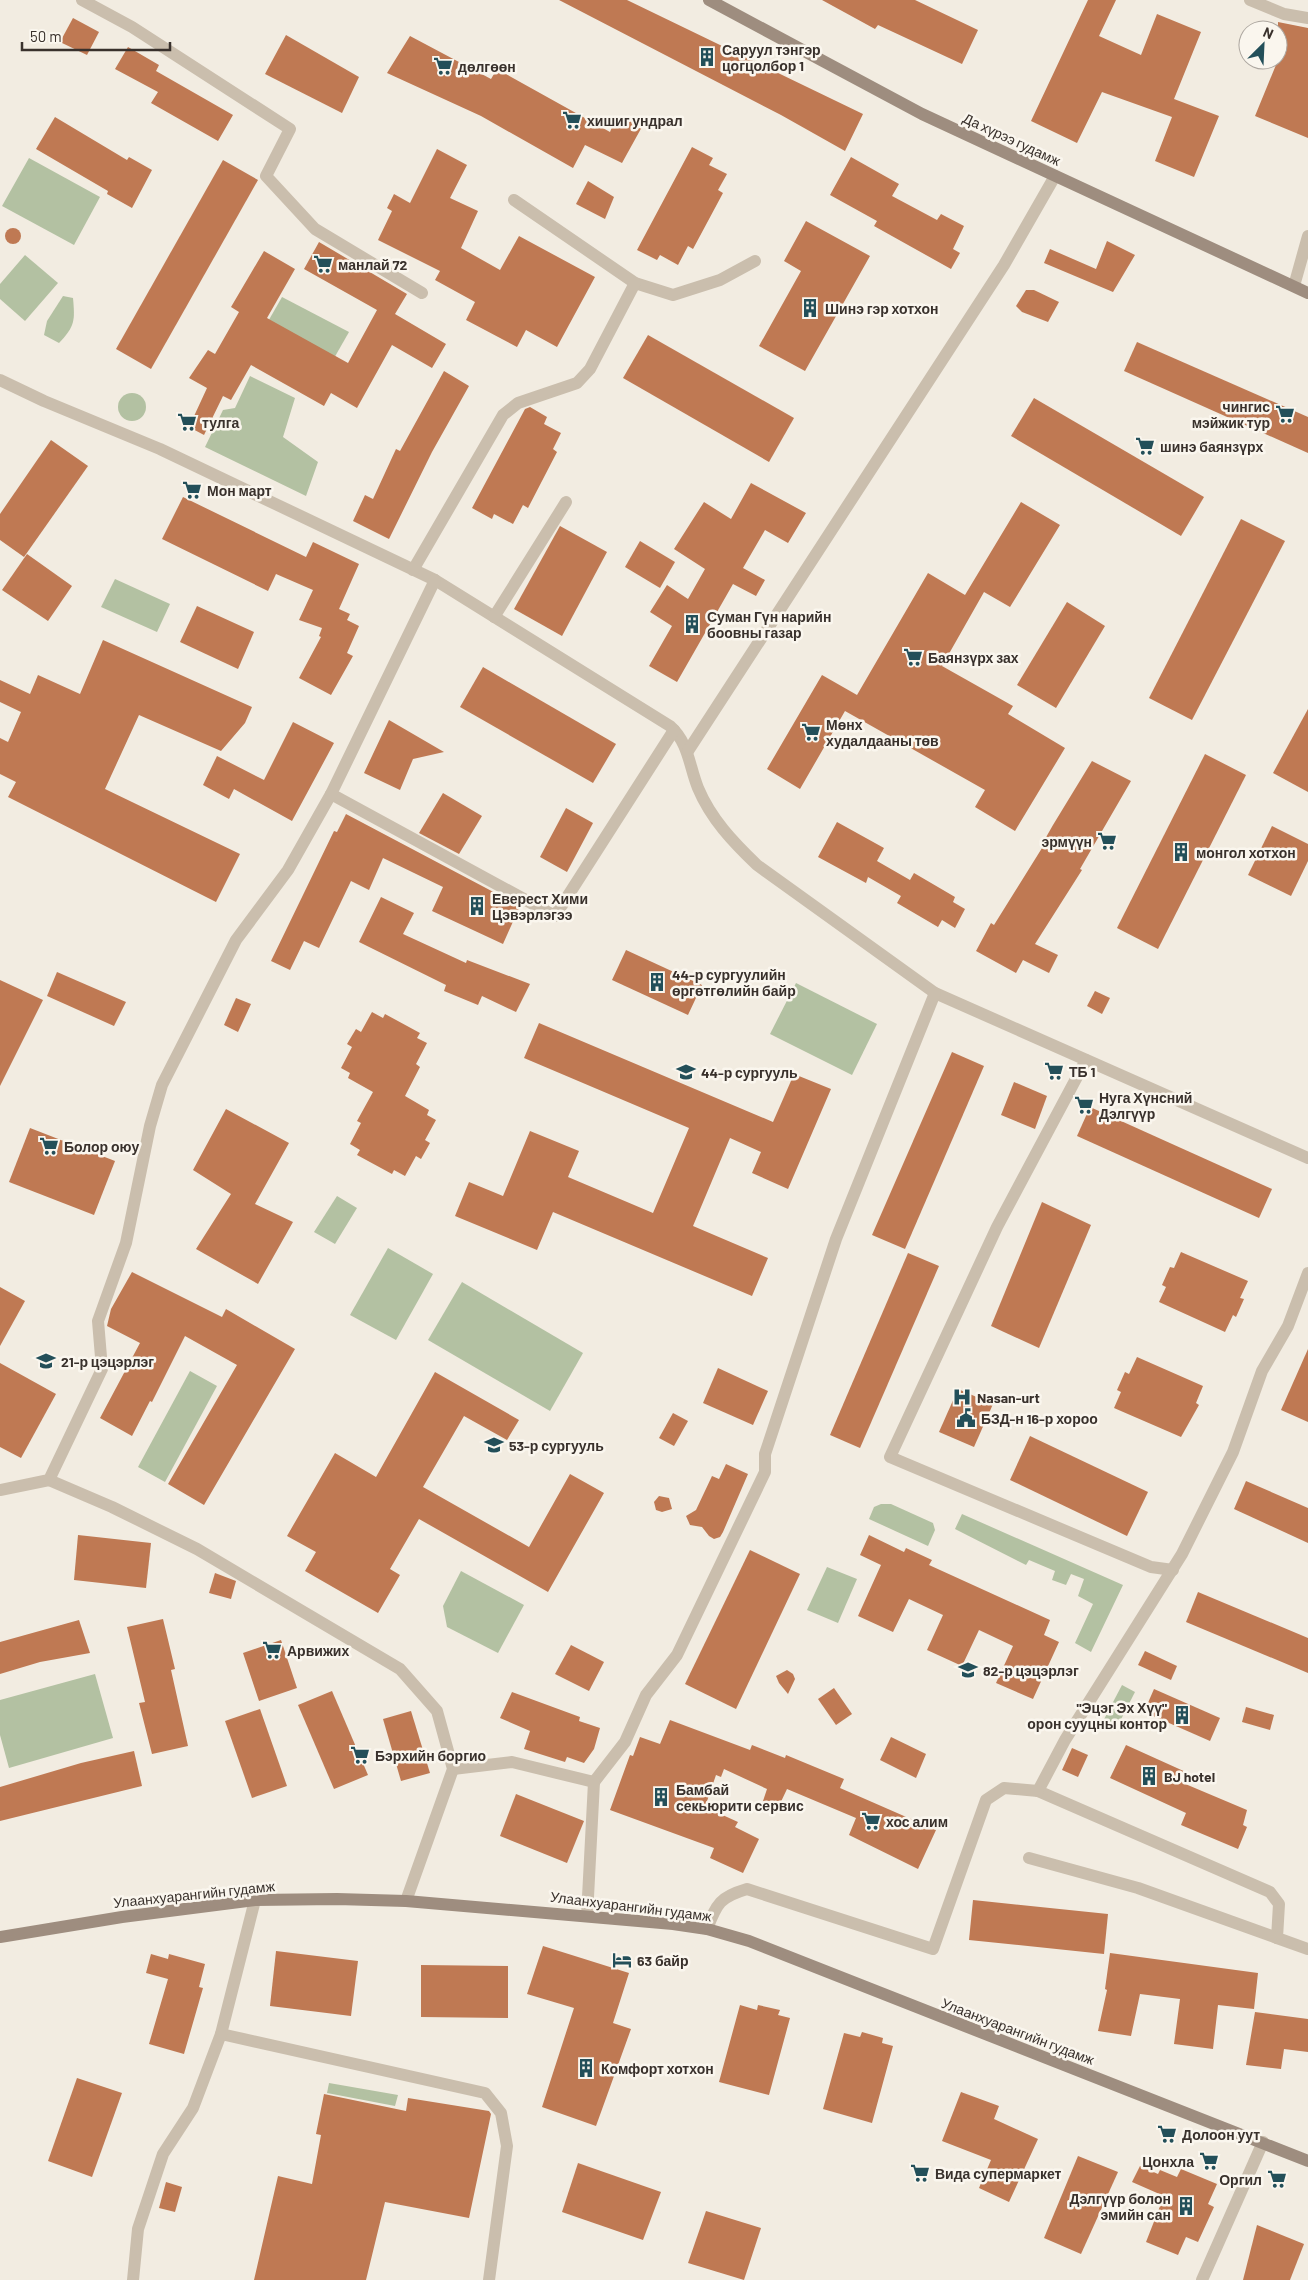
<svg xmlns="http://www.w3.org/2000/svg" width="1308" height="2280" viewBox="0 0 1308 2280" font-family="Barlow,sans-serif">
<style>
.green{fill:#b3c1a2}
.building{fill:#bf7953}
.lines{fill:none;stroke-linecap:round;stroke-linejoin:round}
.street{stroke:#cabead;stroke-width:12}
.secondary{stroke:#9e8d7f;stroke-width:12}
.labels{text-anchor:middle;dominant-baseline:central;stroke-width:5;stroke-linejoin:round;paint-order:stroke}
.poi-label{font-size:14px;font-weight:bold;fill:#39312c;stroke:#faf6ee;text-anchor:start}
.street-label{font-size:14px;fill:#39312c;stroke:#faf6ee}
</style>
<rect width="100%" height="100%" fill="#f2ece1"/>
<g class="green">
<polygon points="29,158 100,197 74,245 2,206"/>
<polygon points="25,255 58,283 25,321 0,299 0,284"/>
<path d="M63,296L73,298C75,321 75,326 59,343L44,335L47,321Z"/>
<polygon points="282,297 349,332 333,360 266,325"/>
<polygon points="250,376 295,398 283,437 318,462 306,496 205,447 223,410 235,408"/>
<circle cx="132" cy="407" r="14"/>
<polygon points="115,579 170,604 157,632 101,607"/>
<polygon points="796,983 877,1024 852,1075 770,1034"/>
<polygon points="337,1196 357,1208 335,1244 314,1232"/>
<polygon points="388,1248 433,1274 396,1340 350,1315"/>
<polygon points="462,1282 583,1353 550,1411 428,1340"/>
<polygon points="190,1371 217,1386 165,1482 138,1467"/>
<polygon points="881,1504 891,1504 933,1523 935,1530 928,1546 869,1519 874,1507"/>
<polygon points="962,1514 1123,1585 1091,1652 1075,1643 1093,1604 1078,1596 1084,1579 1071,1574 1066,1585 1052,1580 1055,1571 1029,1560 1026,1565 955,1529"/>
<polygon points="827,1567 857,1579 838,1623 807,1610"/>
<polygon points="461,1571 524,1605 498,1653 447,1627 443,1606"/>
<polygon points="95,1674 113,1738 9,1768 0,1735 0,1700"/>
<polygon points="1122,1685 1135,1692 1115,1731 1101,1725"/>
<polygon points="329,2083 398,2095 395,2106 327,2093"/>
</g>
<g class="building">
<polygon points="559,0 627,0 863,114 845,151 781,115"/>
<polygon points="822,0 915,0 978,30 962,64 878,25 875,29"/>
<polygon points="1088,0 1116,0 1099,36 1141,55 1157,14 1201,32 1174,99 1219,116 1194,177 1155,161 1172,117 1102,92 1077,143 1031,121"/>
<polygon points="73,18 99,32 87,55 60,42"/>
<polygon points="1278,22 1308,28 1308,138 1255,116 1278,60"/>
<polygon points="286,35 359,77 342,113 265,74"/>
<polygon points="410,36 491,79 497,69 610,132 616,117 626,121 628,117 643,125 622,163 585,145 573,168 481,116 387,73"/>
<polygon points="128,47 159,65 156,71 233,115 218,141 151,103 158,92 115,69"/>
<polygon points="55,117 127,160 129,157 152,170 132,208 107,194 108,191 36,149"/>
<polygon points="692,147 713,158 709,165 727,174 718,190 723,193 693,249 688,246 678,265 660,255 657,260 637,250"/>
<polygon points="437,149 467,165 450,198 478,211 461,248 500,270 519,236 595,277 557,347 526,330 517,347 466,320 475,302 435,280 440,271 378,240 392,211 387,208 394,194 410,203"/>
<polygon points="851,157 899,184 892,196 937,220 941,214 964,226 953,249 960,253 951,269 874,226 877,221 830,195"/>
<polygon points="223,160 258,180 151,369 116,349"/>
<polygon points="588,181 614,197 605,219 576,204"/>
<polygon points="806,221 870,256 805,371 759,346 801,271 784,261"/>
<circle cx="13" cy="236" r="8"/>
<polygon points="1107,241 1135,255 1113,292 1044,263 1050,249 1096,269"/>
<polygon points="319,242 407,294 395,314 446,344 432,368 392,345 357,408 331,393 324,406 251,365 231,400 223,396 204,435 189,427 207,388 189,378 208,350 215,354 239,312 231,307 264,251 295,269 267,318 348,363 377,310 304,269"/>
<polygon points="1026,290 1034,290 1059,302 1048,322 1022,312 1016,306"/>
<polygon points="648,335 794,418 769,462 623,378"/>
<polygon points="1137,342 1308,417 1308,453 1124,371"/>
<polygon points="444,371 469,386 432,452 389,539 353,521 365,495 373,499 396,449 400,451"/>
<polygon points="1034,398 1204,497 1181,536 1011,436"/>
<polygon points="530,407 547,417 544,424 561,433 553,449 557,452 528,508 523,505 513,524 494,514 492,519 472,508 525,409"/>
<polygon points="51,440 88,466 24,557 0,540 0,514"/>
<polygon points="751,483 806,513 788,543 765,530 743,568 765,580 756,596 733,584 677,682 649,666 672,626 650,612 667,585 688,599 705,569 674,549 704,502 731,519"/>
<polygon points="183,497 306,557 313,542 359,564 339,609 350,614 347,620 359,626 347,653 353,656 331,695 299,678 321,637 319,636 322,628 299,620 313,590 276,574 268,591 162,539"/>
<polygon points="1021,502 1060,525 1010,607 984,592 942,666 1013,706 1008,714 1065,748 1015,831 975,807 985,790 845,711 800,789 767,769 822,675 857,695 928,573 965,595"/>
<polygon points="1241,519 1285,541 1192,720 1149,698"/>
<polygon points="560,526 607,552 562,636 514,609"/>
<polygon points="640,541 675,562 660,588 625,567"/>
<polygon points="27,554 72,586 48,621 2,590"/>
<polygon points="1067,602 1105,626 1056,708 1017,685"/>
<polygon points="197,606 254,632 238,669 180,642"/>
<polygon points="103,640 252,707 245,723 221,751 139,715 105,789 240,854 216,902 8,797 16,782 0,774 0,738 8,742 21,712 0,702 0,680 30,694 38,675 80,694"/>
<polygon points="483,667 616,744 593,783 460,707"/>
<polygon points="1308,709 1308,792 1273,773"/>
<polygon points="389,720 444,752 413,759 400,790 364,773"/>
<polygon points="293,722 334,743 292,821 234,789 229,799 203,785 217,756 264,780"/>
<polygon points="1205,754 1246,775 1158,949 1117,928"/>
<polygon points="1092,761 1131,781 1080,869 1082,870 1035,944 1058,955 1049,973 1023,960 1016,973 976,951 991,923 994,925 1047,840 1045,839 1053,825"/>
<polygon points="443,793 482,816 459,854 419,833"/>
<polygon points="566,808 593,823 567,872 540,857"/>
<polygon points="346,814 520,906 503,944 432,911 443,887 383,858 369,890 351,881 319,948 304,941 290,970 271,961 334,831 337,832"/>
<polygon points="837,822 884,848 877,861 910,880 914,873 955,897 953,902 965,909 955,928 942,920 938,927 897,903 901,896 868,877 866,883 818,857"/>
<polygon points="1272,826 1308,844 1308,861 1291,896 1248,875"/>
<polygon points="381,897 414,913 403,934 466,963 467,960 530,984 516,1012 482,996 478,1005 444,991 446,985 359,942"/>
<polygon points="626,950 702,985 688,1015 612,980"/>
<polygon points="57,972 126,1002 114,1026 47,996"/>
<polygon points="0,980 43,1000 0,1086"/>
<polygon points="1095,991 1110,998 1102,1014 1087,1006"/>
<polygon points="236,998 251,1004 238,1032 224,1025"/>
<polygon points="372,1012 383,1018 385,1014 420,1033 417,1038 427,1043 416,1064 420,1067 405,1096 429,1110 427,1115 436,1120 425,1140 430,1143 421,1159 416,1156 405,1176 394,1170 392,1174 357,1155 360,1150 350,1144 361,1123 357,1121 373,1092 348,1078 350,1073 341,1068 352,1047 347,1044 356,1029 361,1032"/>
<polygon points="539,1023 773,1122 794,1074 831,1089 788,1189 752,1173 761,1152 730,1138 693,1226 768,1258 752,1296 553,1212 537,1250 455,1216 469,1182 503,1196 530,1131 579,1151 568,1177 653,1213 689,1128 524,1058"/>
<polygon points="952,1052 984,1066 905,1249 872,1235"/>
<polygon points="1014,1082 1047,1096 1035,1129 1001,1115"/>
<polygon points="1090,1107 1272,1189 1259,1218 1077,1136"/>
<polygon points="226,1109 289,1143 255,1204 293,1222 258,1284 196,1249 231,1194 193,1170"/>
<polygon points="30,1128 115,1161 94,1215 9,1182"/>
<polygon points="1042,1202 1091,1225 1039,1348 991,1326"/>
<polygon points="1181,1252 1248,1281 1240,1298 1244,1299 1236,1317 1233,1315 1225,1332 1159,1302 1166,1287 1162,1285 1170,1267 1174,1268"/>
<polygon points="908,1253 939,1266 860,1448 830,1435"/>
<polygon points="132,1272 222,1317 226,1309 295,1349 204,1505 168,1484 237,1365 185,1336 152,1402 150,1401 132,1436 100,1418 140,1343 107,1326 111,1309"/>
<polygon points="0,1287 25,1301 0,1346"/>
<polygon points="1308,1349 1308,1422 1281,1410"/>
<polygon points="1137,1357 1203,1386 1196,1403 1199,1405 1181,1437 1114,1408 1121,1392 1117,1390 1125,1372 1129,1374"/>
<polygon points="0,1363 56,1394 21,1458 0,1447"/>
<polygon points="718,1368 768,1391 753,1425 703,1403"/>
<polygon points="435,1372 519,1420 507,1440 464,1416 423,1487 529,1547 570,1474 604,1493 548,1592 419,1519 390,1569 400,1575 378,1613 305,1571 316,1552 287,1536 335,1453 376,1477"/>
<polygon points="958,1389 993,1404 974,1447 939,1432"/>
<polygon points="673,1413 688,1421 674,1446 659,1438"/>
<polygon points="1030,1436 1148,1492 1127,1536 1010,1480"/>
<polygon points="726,1464 748,1474 723,1532 720,1537 714,1539 709,1536 702,1527 690,1525 686,1516 696,1510 712,1476 719,1479"/>
<polygon points="1246,1481 1308,1508 1308,1543 1234,1509"/>
<polygon points="659,1496 669,1498 672,1509 662,1512 656,1510 654,1502"/>
<polygon points="78,1535 151,1543 146,1588 74,1580"/>
<polygon points="869,1535 904,1552 906,1548 932,1560 929,1565 1050,1620 1044,1635 1059,1642 1033,1699 996,1683 1013,1646 979,1630 962,1666 927,1650 943,1615 909,1599 893,1632 858,1616 881,1565 860,1555"/>
<polygon points="750,1550 800,1574 736,1709 685,1684"/>
<polygon points="215,1573 236,1581 231,1599 209,1593"/>
<polygon points="1198,1592 1308,1638 1308,1673 1186,1622"/>
<polygon points="163,1619 175,1669 171,1670 188,1746 152,1754 139,1703 145,1702 127,1627"/>
<polygon points="79,1620 90,1653 40,1662 0,1674 0,1642"/>
<polygon points="281,1640 297,1688 259,1701 243,1653"/>
<polygon points="571,1645 604,1662 589,1691 555,1674"/>
<polygon points="1145,1651 1177,1666 1171,1680 1138,1665"/>
<polygon points="787,1670 793,1674 795,1679 788,1694 779,1683 776,1676"/>
<polygon points="834,1688 852,1714 836,1725 818,1699"/>
<polygon points="1154,1689 1220,1718 1210,1741 1144,1712"/>
<polygon points="332,1691 368,1775 334,1789 298,1705"/>
<polygon points="512,1692 580,1717 579,1721 600,1728 594,1749 584,1763 567,1757 565,1762 524,1749 530,1731 500,1718"/>
<polygon points="1246,1707 1274,1715 1270,1730 1242,1722"/>
<polygon points="260,1709 287,1786 252,1798 225,1721"/>
<polygon points="411,1711 430,1773 401,1781 383,1719"/>
<polygon points="670,1720 750,1750 752,1745 785,1758 786,1755 844,1779 840,1788 936,1830 918,1869 849,1835 856,1818 787,1789 778,1808 763,1801 767,1789 724,1769 721,1777 716,1775 705,1807 738,1822 735,1827 759,1839 743,1873 710,1858 714,1848 610,1810 630,1755 633,1756 640,1737 660,1744"/>
<polygon points="891,1737 926,1754 916,1778 880,1760"/>
<polygon points="1126,1745 1188,1773 1183,1783 1247,1810 1243,1825 1247,1827 1238,1849 1181,1825 1186,1813 1110,1778"/>
<polygon points="1072,1748 1088,1755 1078,1777 1062,1770"/>
<polygon points="134,1751 142,1786 0,1821 0,1787 81,1763"/>
<polygon points="516,1794 584,1821 567,1863 500,1836"/>
<polygon points="973,1900 1108,1914 1104,1954 969,1940"/>
<polygon points="543,1946 629,1973 613,2023 631,2029 596,2126 542,2107 574,2008 527,1994"/>
<polygon points="276,1951 358,1961 351,2016 270,2006"/>
<polygon points="1110,1953 1258,1973 1254,2009 1218,2005 1213,2049 1174,2044 1180,1999 1140,1994 1131,2036 1098,2031 1107,1990 1105,1989"/>
<polygon points="151,1954 168,1959 169,1954 205,1964 199,1987 203,1988 184,2054 149,2044 168,1979 146,1973"/>
<polygon points="421,1965 508,1966 508,2018 421,2017"/>
<polygon points="740,2005 757,2010 758,2005 780,2010 778,2015 790,2018 769,2095 719,2082"/>
<polygon points="1255,2012 1308,2019 1308,2052 1284,2049 1281,2069 1246,2065"/>
<polygon points="862,2032 883,2038 882,2043 893,2046 872,2123 823,2109 844,2033 860,2037"/>
<polygon points="77,2078 122,2093 92,2177 48,2161"/>
<polygon points="961,2092 999,2106 994,2119 1038,2139 1009,2202 979,2188 991,2160 942,2141"/>
<polygon points="324,2094 406,2111 408,2098 489,2111 491,2114 469,2218 385,2202 366,2280 254,2280 278,2176 312,2184 321,2135 316,2134"/>
<polygon points="1078,2156 1118,2172 1081,2254 1044,2238"/>
<polygon points="578,2163 661,2192 643,2240 562,2212"/>
<polygon points="1140,2166 1158,2174 1160,2170 1177,2177 1181,2169 1217,2184 1208,2204 1214,2207 1198,2242 1186,2237 1178,2255 1146,2242 1164,2196 1132,2182"/>
<polygon points="166,2182 182,2187 175,2212 159,2208"/>
<polygon points="706,2211 761,2228 744,2280 688,2263"/>
<polygon points="1257,2225 1304,2244 1290,2280 1243,2280"/>
</g>
<g class="lines">
<g class="street">
<polyline points="82,0 132,27 290,129 266,176 315,229 422,293"/>
<polyline points="1250,0 1284,14 1308,18"/>
<polyline points="514,200 635,283 673,295 720,280 755,261"/>
<polyline points="1294,286 1308,236"/>
<path d="M0,380L44,401L160,449L435,580L670,726C689,743 689,766 698,788C711,819 733,842 757,865L935,993L1308,1158"/>
<polyline points="413,570 503,415 518,403 577,383 590,369 635,283"/>
<polyline points="494,617 566,502"/>
<polyline points="688,751 1004,265 1055,176"/>
<polyline points="331,794 555,916 674,730"/>
<polyline points="1086,1060 997,1227 890,1457 1151,1567 1173,1570"/>
<polyline points="1308,1273 1288,1326 1262,1371 1233,1452 1182,1554 1065,1740 1038,1791 1270,1892 1279,1904 1277,1938 1308,1949"/>
<polyline points="49,1480 112,1507 197,1549 400,1669 437,1711 453,1769 406,1901"/>
<polyline points="0,1490 49,1480 102,1369 98,1321 126,1243 150,1126 162,1085 236,940 288,870 331,794 435,580"/>
<polyline points="453,1769 512,1762 594,1782 625,1742 646,1695 677,1655 765,1472 765,1454 836,1239 935,993"/>
<polyline points="1029,1858 1138,1888 1277,1938"/>
<polyline points="587,1916 594,1782"/>
<path d="M707,1929C717,1903 720,1897 747,1889L933,1949L986,1800L1004,1788L1038,1791"/>
<polyline points="221,2034 485,2093 501,2113 507,2146 489,2280"/>
<polyline points="133,2280 138,2229 163,2154 193,2108 221,2034 255,1900"/>
<polyline points="1202,2280 1263,2142"/>
</g>
<g class="secondary">
<polyline points="709,0 922,114 1308,293"/>
<polyline points="0,1937 122,1917 255,1900 337,1899 406,1901 673,1924 707,1929 749,1941 1308,2161"/>
</g>
</g>
<defs>
<g id="building-bare" transform="scale(1.5)"><path d="M-4-6H4V6H1V3H-1V6H-4ZM-2.5-4.3h1.7v1.8h-1.7ZM.8-4.3h1.7v1.8H.8ZM-2.5-1h1.7V.8h-1.7ZM.8-1h1.7V.8H.8Z" fill="#234f59" stroke="#faf6ee" stroke-width="2.5" paint-order="stroke"/></g>
<g id="supermarket-bare" transform="scale(1.5)"><path d="M-6-5.5h2.5l.6 2H6L4.5 2H-2.5L-4.4-4H-6ZM-1.5 3.2a1.3 1.3 0 1 0 .1 0ZM3 3.2a1.3 1.3 0 1 0 .1 0Z" fill="#234f59" stroke="#faf6ee" stroke-width="2.5" paint-order="stroke"/></g>
<g id="school-bare" transform="scale(1.5)"><path d="M0-5L7-2L0 1L-7-2ZM-4 1L0 2.5L4 1V4Q0 6-4 4Z" fill="#234f59" stroke="#faf6ee" stroke-width="2.5" paint-order="stroke"/></g>
<g id="hospital-bare" transform="scale(1.5)"><path d="M-5-5h3v3.5h4V-5h3V5h-3V1.5h-4V5h-3Z" fill="#234f59" stroke="#faf6ee" stroke-width="2.5" paint-order="stroke"/></g>
<g id="civic-bare" transform="scale(1.5)"><path d="M-.6-6.5H3V-4.5H.6V-3L4-1V1h2V6H-6V1h2V-1L-.6-3ZM-1.2 2.5V6h2.4V2.5Z" fill="#234f59" stroke="#faf6ee" stroke-width="2.5" paint-order="stroke"/></g>
<g id="hotel-bare" transform="scale(1.5)"><path d="M-6-4.5h1.5V1H6V5H4.5V3h-9V5H-6ZM-4 0a1.8 1.8 0 1 1 3.6 0ZM.5 0V-2.5h3Q6-2.5 6 0Z" fill="#234f59" stroke="#faf6ee" stroke-width="2.5" paint-order="stroke"/></g>
</defs>
<g fill-rule="evenodd">
<use href="#building-bare" x="707" y="57"/>
<use href="#supermarket-bare" x="443" y="66"/>
<use href="#supermarket-bare" x="572" y="120"/>
<use href="#supermarket-bare" x="323" y="264"/>
<use href="#building-bare" x="810" y="308"/>
<use href="#supermarket-bare" x="1285" y="414"/>
<use href="#supermarket-bare" x="187" y="422"/>
<use href="#supermarket-bare" x="1145" y="446"/>
<use href="#supermarket-bare" x="192" y="490"/>
<use href="#building-bare" x="692" y="624"/>
<use href="#supermarket-bare" x="913" y="657"/>
<use href="#supermarket-bare" x="811" y="732"/>
<use href="#supermarket-bare" x="1107" y="841"/>
<use href="#building-bare" x="1181" y="852"/>
<use href="#building-bare" x="477" y="906"/>
<use href="#building-bare" x="657" y="982"/>
<use href="#supermarket-bare" x="1054" y="1071"/>
<use href="#school-bare" x="686" y="1072"/>
<use href="#supermarket-bare" x="1084" y="1105"/>
<use href="#supermarket-bare" x="49" y="1146"/>
<use href="#school-bare" x="46" y="1361"/>
<use href="#hospital-bare" x="962" y="1397"/>
<use href="#civic-bare" x="966" y="1418"/>
<use href="#school-bare" x="494" y="1445"/>
<use href="#supermarket-bare" x="272" y="1650"/>
<use href="#school-bare" x="968" y="1670"/>
<use href="#building-bare" x="1182" y="1715"/>
<use href="#supermarket-bare" x="360" y="1755"/>
<use href="#building-bare" x="1149" y="1776"/>
<use href="#building-bare" x="661" y="1797"/>
<use href="#supermarket-bare" x="871" y="1821"/>
<use href="#hotel-bare" x="622" y="1960"/>
<use href="#building-bare" x="586" y="2068"/>
<use href="#supermarket-bare" x="1167" y="2134"/>
<use href="#supermarket-bare" x="1209" y="2161"/>
<use href="#supermarket-bare" x="920" y="2173"/>
<use href="#supermarket-bare" x="1277" y="2179"/>
<use href="#building-bare" x="1186" y="2206"/>
</g>
<g class="labels">
<g class="poi-label">
<text x="722" y="49">Саруул тэнгэр<tspan x="722" dy="16">цогцолбор 1</tspan></text>
<text x="458" y="66">дөлгөөн</text>
<text x="587" y="120">хишиг ундрал</text>
<text x="338" y="264">манлай 72</text>
<text x="825" y="308">Шинэ гэр хотхон</text>
<text x="1270" y="406" text-anchor="end">чингис<tspan x="1270" dy="16">мэйжик тур</tspan></text>
<text x="202" y="422">тулга</text>
<text x="1160" y="446">шинэ баянзүрх</text>
<text x="207" y="490">Мон март</text>
<text x="707" y="616">Суман Гүн нарийн<tspan x="707" dy="16">боовны газар</tspan></text>
<text x="928" y="657">Баянзүрх зах</text>
<text x="826" y="724">Мөнх<tspan x="826" dy="16">худалдааны төв</tspan></text>
<text x="1092" y="841" text-anchor="end">эрмүүн</text>
<text x="1196" y="852">монгол хотхон</text>
<text x="492" y="898">Еверест Хими<tspan x="492" dy="16">Цэвэрлэгээ</tspan></text>
<text x="672" y="974">44-р сургуулийн<tspan x="672" dy="16">өргөтгөлийн байр</tspan></text>
<text x="1069" y="1071">ТБ 1</text>
<text x="701" y="1072">44-р сургууль</text>
<text x="1099" y="1097">Нуга Хүнсний<tspan x="1099" dy="16">Дэлгүүр</tspan></text>
<text x="64" y="1146">Болор оюу</text>
<text x="61" y="1361">21-р цэцэрлэг</text>
<text x="977" y="1397">Nasan-urt</text>
<text x="981" y="1418">БЗД-н 16-р хороо</text>
<text x="509" y="1445">53-р сургууль</text>
<text x="287" y="1650">Арвижих</text>
<text x="983" y="1670">82-р цэцэрлэг</text>
<text x="1167" y="1707" text-anchor="end">"Эцэг Эх Хүү"<tspan x="1167" dy="16">орон сууцны контор</tspan></text>
<text x="375" y="1755">Бэрхийн боргио</text>
<text x="1164" y="1776">BJ hotel</text>
<text x="676" y="1789">Бамбай<tspan x="676" dy="16">секьюрити сервис</tspan></text>
<text x="886" y="1821">хос алим</text>
<text x="637" y="1960">63 байр</text>
<text x="601" y="2068">Комфорт хотхон</text>
<text x="1182" y="2134">Долоон уут</text>
<text x="1194" y="2161" text-anchor="end">Цонхла</text>
<text x="935" y="2173">Вида супермаркет</text>
<text x="1262" y="2179" text-anchor="end">Оргил</text>
<text x="1171" y="2198" text-anchor="end">Дэлгүүр болон<tspan x="1171" dy="16">эмийн сан</tspan></text>
</g>
<g class="street-label">
<text transform="translate(1012 139) rotate(25)">Да хүрээ гудамж</text>
<text transform="translate(194 1894) rotate(-6)">Улаанхуарангийн гудамж</text>
<text transform="translate(631 1906) rotate(7)">Улаанхуарангийн гудамж</text>
<text transform="translate(1018 2031) rotate(21)">Улаанхуарангийн гудамж</text>
</g>
</g>
<g transform="translate(1263 45) rotate(24)"><circle r="24" fill="#faf6ee" stroke="#ada7a0"/>
<path d="M0-4L9 19L0 12L-9 19Z" fill="#234f59"/>
<text y="-8" font-size="14" font-weight="bold" text-anchor="middle" fill="#39312c">N</text>
</g>
<path d="M22 42v8h148v-8" fill="none" stroke="#39312c" stroke-width="2.5"/>
<text x="30" y="42" font-size="15" fill="#39312c" stroke="#faf6ee" stroke-width="4" paint-order="stroke">50 m</text>
</svg>
